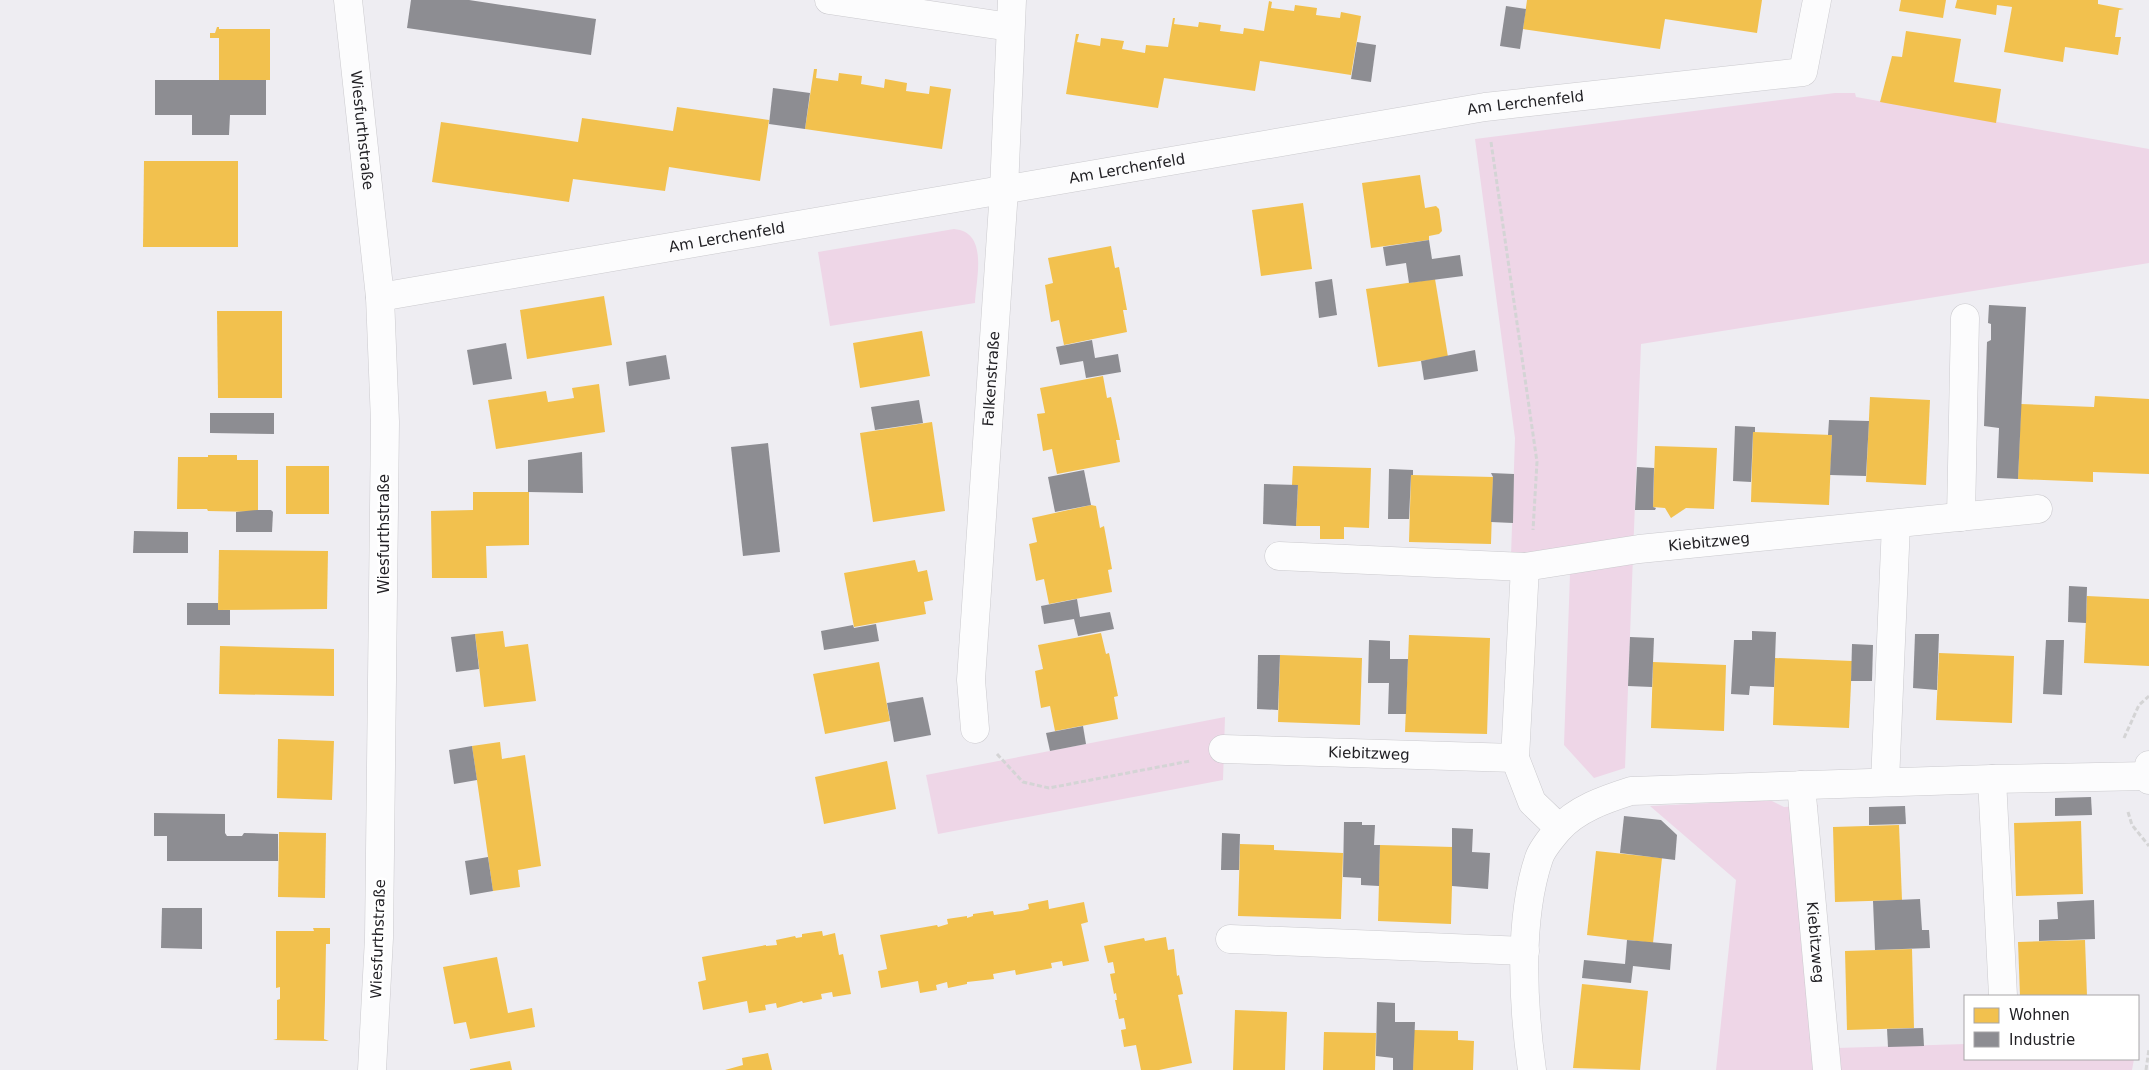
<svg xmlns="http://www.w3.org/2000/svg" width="2149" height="1070" viewBox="0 0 2149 1070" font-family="'DejaVu Sans',sans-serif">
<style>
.green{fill:#eed6e7}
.homes{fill:#f2c14e}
.industry{fill:#8d8d92}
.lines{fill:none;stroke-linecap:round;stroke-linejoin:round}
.minor-casing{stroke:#cbcace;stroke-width:29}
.major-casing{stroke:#cbcace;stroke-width:29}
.path{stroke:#d4d4d5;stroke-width:3;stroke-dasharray:5 2.5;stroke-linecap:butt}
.minor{stroke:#fcfcfd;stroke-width:28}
.major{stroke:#fcfcfd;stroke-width:28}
.labels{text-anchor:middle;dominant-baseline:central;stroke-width:5;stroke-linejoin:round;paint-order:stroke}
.street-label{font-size:15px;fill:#222125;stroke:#fff}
</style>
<rect width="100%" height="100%" fill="#eeedf2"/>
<g class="green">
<polygon points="1835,93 1855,93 1856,97 2149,149 2149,263 1641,344 1625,768 1594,778 1564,745 1570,574 1540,573 1511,556 1515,438 1475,139"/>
<path d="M954,229C989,232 976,278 975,303L830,326L818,252Z"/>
<polygon points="1225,717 1223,780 938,834 926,775"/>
<polygon points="1770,800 1784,807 1818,805 1812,821 1837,1048 1965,1044 1965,1059 2134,1059 2132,1070 1716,1070 1736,880 1650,806"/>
</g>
<g class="homes">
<polygon points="1527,0 1762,0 1757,33 1665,19 1660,49 1523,29"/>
<polygon points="1901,0 1946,0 1943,18 1899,11"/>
<polygon points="1957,0 2098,0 2098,4 2124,9 2119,10 2115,37 2121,37 2118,55 2065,47 2063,62 2004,52 2012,7 1997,5 1996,15 1955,8"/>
<polygon points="1269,1 1272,2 1271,8 1294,11 1295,5 1317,8 1316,15 1340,18 1341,12 1361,16 1351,75 1260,61 1255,91 1164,78 1158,108 1066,94 1076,34 1079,34 1077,42 1100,46 1101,38 1124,41 1122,49 1145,53 1146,45 1168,47 1173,18 1175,18 1174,24 1198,27 1199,22 1221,25 1220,31 1243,34 1244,28 1264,31"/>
<polygon points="217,27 219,27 219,29 270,29 270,80 219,80 219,38 210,38 210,33 215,33"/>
<polygon points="1906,31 1961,39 1954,82 2001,89 1996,123 1880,102 1892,56 1902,57"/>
<polygon points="814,69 817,69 816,78 838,81 839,73 862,76 861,84 884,88 885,79 907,83 906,91 929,94 930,86 951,89 942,149 805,129"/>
<polygon points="677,107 769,120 760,181 669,167 665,191 573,179 569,202 432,182 441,122 578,142 582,118 673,131"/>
<polygon points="144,161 238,161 238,247 143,247"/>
<polygon points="1420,175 1425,208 1436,206 1439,209 1442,231 1439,234 1429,236 1429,240 1371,248 1362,183"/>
<polygon points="1303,203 1312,269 1261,276 1252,210"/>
<polygon points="1111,246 1115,268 1119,267 1127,310 1123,310 1127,332 1064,345 1059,320 1051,322 1045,285 1053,283 1048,258"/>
<polygon points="1435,279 1448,357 1378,367 1366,289"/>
<polygon points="604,296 612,345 527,359 520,310"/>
<polygon points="217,311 282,311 282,398 218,398"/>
<polygon points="922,331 930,376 860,388 853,343"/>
<polygon points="1103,376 1107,398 1111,397 1120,440 1116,440 1120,462 1057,474 1052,449 1043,451 1037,414 1045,413 1040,388"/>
<polygon points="599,384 605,432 496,449 488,400 546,391 548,402 574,398 572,388"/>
<polygon points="2095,396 2149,399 2149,474 2093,472 2093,482 2018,479 2021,404 2094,407"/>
<polygon points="1870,397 1930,400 1926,485 1866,482"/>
<polygon points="932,422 945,511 873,522 860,433"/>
<polygon points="1753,432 1832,435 1829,505 1751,502"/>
<polygon points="1655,446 1717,448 1714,509 1686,508 1671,518 1665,508 1653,507"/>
<polygon points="208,455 237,455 237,460 258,460 258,512 208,511 207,509 177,509 178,457 208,457"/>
<rect x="286" y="466" width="43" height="48"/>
<polygon points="1293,466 1371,468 1369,528 1344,527 1344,539 1320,539 1320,526 1296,526 1298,485 1292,485"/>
<polygon points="1411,475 1493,477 1491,544 1409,542"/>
<polygon points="473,492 529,492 529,545 486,546 487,578 432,578 431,511 473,510"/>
<polygon points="1091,505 1096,506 1100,528 1104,526 1112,569 1108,570 1112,592 1049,604 1044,579 1036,581 1029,544 1037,542 1032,518"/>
<polygon points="219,550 328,551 327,609 218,610"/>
<polygon points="915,560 918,572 927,570 933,600 924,602 926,614 854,627 844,573"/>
<polygon points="2087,596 2149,599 2149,666 2084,663"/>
<polygon points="503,631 505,647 528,644 536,701 484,707 475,634"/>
<polygon points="1101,633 1106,654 1109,653 1118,696 1114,697 1118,719 1055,731 1050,706 1041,708 1035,671 1043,669 1038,645"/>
<polygon points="1409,635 1490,638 1487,734 1405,732"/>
<polygon points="220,646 334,649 334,696 219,694"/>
<polygon points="1939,653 2014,656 2012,723 1936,720"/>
<polygon points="1280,655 1362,658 1360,725 1278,722"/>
<polygon points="1775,658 1852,661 1849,728 1773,725"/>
<polygon points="879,662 890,721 825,734 813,674"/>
<polygon points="1653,662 1726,665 1724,731 1651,728"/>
<polygon points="278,739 334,741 332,800 277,798"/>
<polygon points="500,742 502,759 525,755 541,866 518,870 520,887 493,891 472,746"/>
<polygon points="887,761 896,809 824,824 815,777"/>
<polygon points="2081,821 2083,894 2016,896 2014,823"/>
<polygon points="1899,825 1902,900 1835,902 1833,827"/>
<polygon points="279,832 326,833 325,898 278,897"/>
<polygon points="1240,844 1274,845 1274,850 1343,853 1341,919 1238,916"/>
<polygon points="1380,845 1453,847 1451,924 1378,921"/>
<polygon points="1596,851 1662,858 1653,943 1587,935"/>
<polygon points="1048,900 1049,909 1084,902 1088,922 1081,924 1089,961 1063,966 1062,961 1051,963 1052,968 1016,975 1015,970 993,974 994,979 967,982 967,984 948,988 947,982 936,985 937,990 920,993 918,981 881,988 878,971 887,969 880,935 937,925 938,927 948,924 947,919 967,916 967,918 973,916 973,914 993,911 994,915 1022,911 1029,909 1028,904"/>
<polygon points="313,928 330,928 330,944 326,944 325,1000 324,1039 329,1041 273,1040 277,1039 277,1000 280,999 280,987 276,988 276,931 314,931"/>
<polygon points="822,931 823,936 835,933 839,955 843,954 851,994 833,997 832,992 821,994 822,999 803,1003 802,1001 777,1008 776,1003 765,1005 766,1010 749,1013 747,1001 703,1010 698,982 706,980 702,957 766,945 766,946 777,945 776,940 795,936 796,938 802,937 802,934"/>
<polygon points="1166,937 1168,950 1174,949 1177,976 1179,975 1183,994 1178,995 1192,1063 1159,1070 1141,1070 1136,1045 1124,1047 1121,1030 1126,1029 1124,1018 1119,1019 1115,1000 1117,1000 1116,993 1114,994 1110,974 1115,973 1113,962 1108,963 1104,946 1144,938 1145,941"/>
<polygon points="2085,940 2087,996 2020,996 2018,942"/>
<polygon points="1912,949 1914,1028 1847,1030 1845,951"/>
<polygon points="497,957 508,1013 532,1008 535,1027 470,1039 466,1022 454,1024 443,967"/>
<polygon points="1582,984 1648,991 1640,1070 1573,1068"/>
<polygon points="1235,1010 1287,1012 1285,1070 1233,1070"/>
<polygon points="1414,1030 1458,1031 1458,1040 1474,1041 1473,1070 1413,1070"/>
<polygon points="1324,1032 1376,1033 1375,1070 1323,1070"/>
<polygon points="768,1053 772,1070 725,1070 743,1065 742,1058"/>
<polygon points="510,1061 512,1070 470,1070 470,1069"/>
</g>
<g class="industry">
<polygon points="411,0 469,0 596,19 591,55 407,28"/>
<polygon points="1506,6 1526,9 1520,49 1500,46"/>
<polygon points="1357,42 1376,45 1371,82 1351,79"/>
<polygon points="155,80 266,80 266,115 230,115 229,135 192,135 192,115 155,115"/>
<polygon points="773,88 810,93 805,129 769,124"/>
<polygon points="1429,240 1432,259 1460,255 1463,276 1409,283 1406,263 1386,266 1383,247"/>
<polygon points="1332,279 1337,315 1319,318 1315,282"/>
<polygon points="1989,305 2026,307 2018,479 1997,478 1999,428 1984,426 1987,342 1991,340 1991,324 1988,323"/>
<polygon points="1092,340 1095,358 1118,354 1121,372 1086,378 1083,361 1060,365 1056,347"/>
<polygon points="506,343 512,379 473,385 467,350"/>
<polygon points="1475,350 1478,371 1424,380 1421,361"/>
<polygon points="666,355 670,379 629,386 626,362"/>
<polygon points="919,400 923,423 875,430 871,407"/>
<polygon points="210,413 274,413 274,434 210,433"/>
<polygon points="1829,420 1869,421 1866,476 1830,475 1832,435 1828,435"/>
<polygon points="1735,426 1755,427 1755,432 1753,432 1751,482 1733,481"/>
<polygon points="768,443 780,552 743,556 731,447"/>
<polygon points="582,452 583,493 528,492 528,460"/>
<polygon points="1637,467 1654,468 1653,507 1656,508 1655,510 1635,510"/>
<polygon points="1389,469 1413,470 1413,475 1411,475 1409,519 1388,519"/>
<polygon points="1084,470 1091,505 1055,512 1048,477"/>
<polygon points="1491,473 1514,474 1513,523 1491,522 1493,477"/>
<polygon points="1264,484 1298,485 1296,526 1263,524"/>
<polygon points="257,510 271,510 273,512 272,532 236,532 236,512"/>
<polygon points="134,531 188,532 188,553 133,553"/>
<polygon points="2069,586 2087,587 2086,623 2068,622"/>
<polygon points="1077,599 1080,617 1110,612 1114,629 1078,636 1074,619 1044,624 1041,606"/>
<polygon points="187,603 218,603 218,610 230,610 230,625 187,625"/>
<polygon points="876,624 879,641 824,650 821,631 853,625 854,628"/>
<polygon points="1752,631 1776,632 1774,687 1750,686 1749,695 1731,694 1734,640 1752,640"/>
<polygon points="475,634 479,669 456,672 451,637"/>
<polygon points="1915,634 1939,634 1937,690 1913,688"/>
<polygon points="1630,637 1654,638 1652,687 1628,686"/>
<polygon points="1369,640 1390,641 1390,659 1408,659 1406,714 1388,714 1389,683 1368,683"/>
<polygon points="2046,640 2064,640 2062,695 2043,694"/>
<polygon points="1852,644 1873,645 1872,681 1851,681"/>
<polygon points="1258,655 1280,655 1278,710 1257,709"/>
<polygon points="923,697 931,735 894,742 887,703"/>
<polygon points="1083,726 1086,744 1050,751 1046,733"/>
<polygon points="472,746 477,780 454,784 449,750"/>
<polygon points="2091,797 2092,815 2055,816 2055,798"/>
<polygon points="1905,806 1906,824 1869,825 1869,807"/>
<polygon points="154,813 225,814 225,833 227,836 242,836 244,833 278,834 278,861 167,861 167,836 154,836"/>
<polygon points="1624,816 1661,820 1677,835 1675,860 1620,853"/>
<polygon points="1344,822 1362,822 1362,825 1375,825 1374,845 1380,845 1379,886 1361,885 1361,878 1343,877"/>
<polygon points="1452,828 1473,829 1472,852 1490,853 1488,889 1452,886"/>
<polygon points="1222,833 1240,834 1239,870 1221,870"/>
<polygon points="488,857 493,891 470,895 465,861"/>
<polygon points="1920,899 1922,930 1929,930 1930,948 1875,950 1873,901"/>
<polygon points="2094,900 2095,939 2039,941 2039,920 2058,919 2057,902"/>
<polygon points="162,908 202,908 202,949 161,948"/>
<polygon points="1627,940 1672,944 1670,970 1633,966 1631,983 1582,978 1584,960 1625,964"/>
<polygon points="1377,1002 1395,1003 1395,1022 1415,1022 1413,1070 1393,1070 1393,1058 1376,1056"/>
<polygon points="1923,1028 1924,1046 1888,1047 1887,1029"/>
</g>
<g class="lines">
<g class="minor-casing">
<g id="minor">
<path id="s1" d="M348,0L380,297L385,422L379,938L372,1070"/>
<polyline points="829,0 1010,27"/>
<path id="s2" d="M380,297L1485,107L1803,72L1817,0"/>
<polyline points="1961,517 1965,318"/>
<path id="s3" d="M1279,556L1525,567L1639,549L2038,509"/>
<polyline points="1525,567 1515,758 1532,802 1559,828"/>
<path id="s4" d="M975,729L971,680L1004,190L1012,0"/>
<path id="s5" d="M1223,749L1515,758"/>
<polyline points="1992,779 2003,996"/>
<polyline points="1885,782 1896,524"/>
<path id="s6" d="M1801,785L1827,1070"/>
<polyline points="1230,939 1525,951"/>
<path d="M1532,1070C1523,1006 1518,920 1539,858C1542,849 1552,837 1558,830C1576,809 1606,799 1631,791L1992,779L2148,776"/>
</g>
</g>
<g class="major-casing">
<polyline id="major" points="2149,765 2149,780"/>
</g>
<g class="path">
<polyline points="1491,142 1537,462 1533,530"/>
<polyline points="2124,738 2139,705 2149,696"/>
<polyline points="997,754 1023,782 1049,788 1190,761"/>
<polyline points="2128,812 2132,825 2149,846"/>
<polyline points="2146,1070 2149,1049"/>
</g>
<use href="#minor" class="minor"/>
<use href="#major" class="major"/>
</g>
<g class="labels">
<g class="street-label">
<text stroke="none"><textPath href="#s2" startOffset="1162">Am Lerchenfeld</textPath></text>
<text stroke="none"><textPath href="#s1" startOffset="131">Wiesfurthstraße</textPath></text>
<text stroke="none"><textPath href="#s2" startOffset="758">Am Lerchenfeld</textPath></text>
<text stroke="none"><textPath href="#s2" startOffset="352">Am Lerchenfeld</textPath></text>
<text stroke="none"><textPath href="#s4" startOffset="351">Falkenstraße</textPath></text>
<text transform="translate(384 534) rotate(-90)">Wiesfurthstraße</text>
<text stroke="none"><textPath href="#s3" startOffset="432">Kiebitzweg</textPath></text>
<text stroke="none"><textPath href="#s5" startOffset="146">Kiebitzweg</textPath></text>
<text transform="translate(378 939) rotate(-88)">Wiesfurthstraße</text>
<text stroke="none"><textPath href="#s6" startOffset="158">Kiebitzweg</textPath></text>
</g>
</g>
<rect x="1964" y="995" width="175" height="65" fill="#ffffff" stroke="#a7a6a8"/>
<rect x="1974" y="1008" width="25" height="15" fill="#f2c14e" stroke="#a7a6a8"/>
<text x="2009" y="1020" font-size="15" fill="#222125">Wohnen</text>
<rect x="1974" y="1032" width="25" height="15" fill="#8d8d92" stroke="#a7a6a8"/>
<text x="2009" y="1045" font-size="15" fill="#222125">Industrie</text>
</svg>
